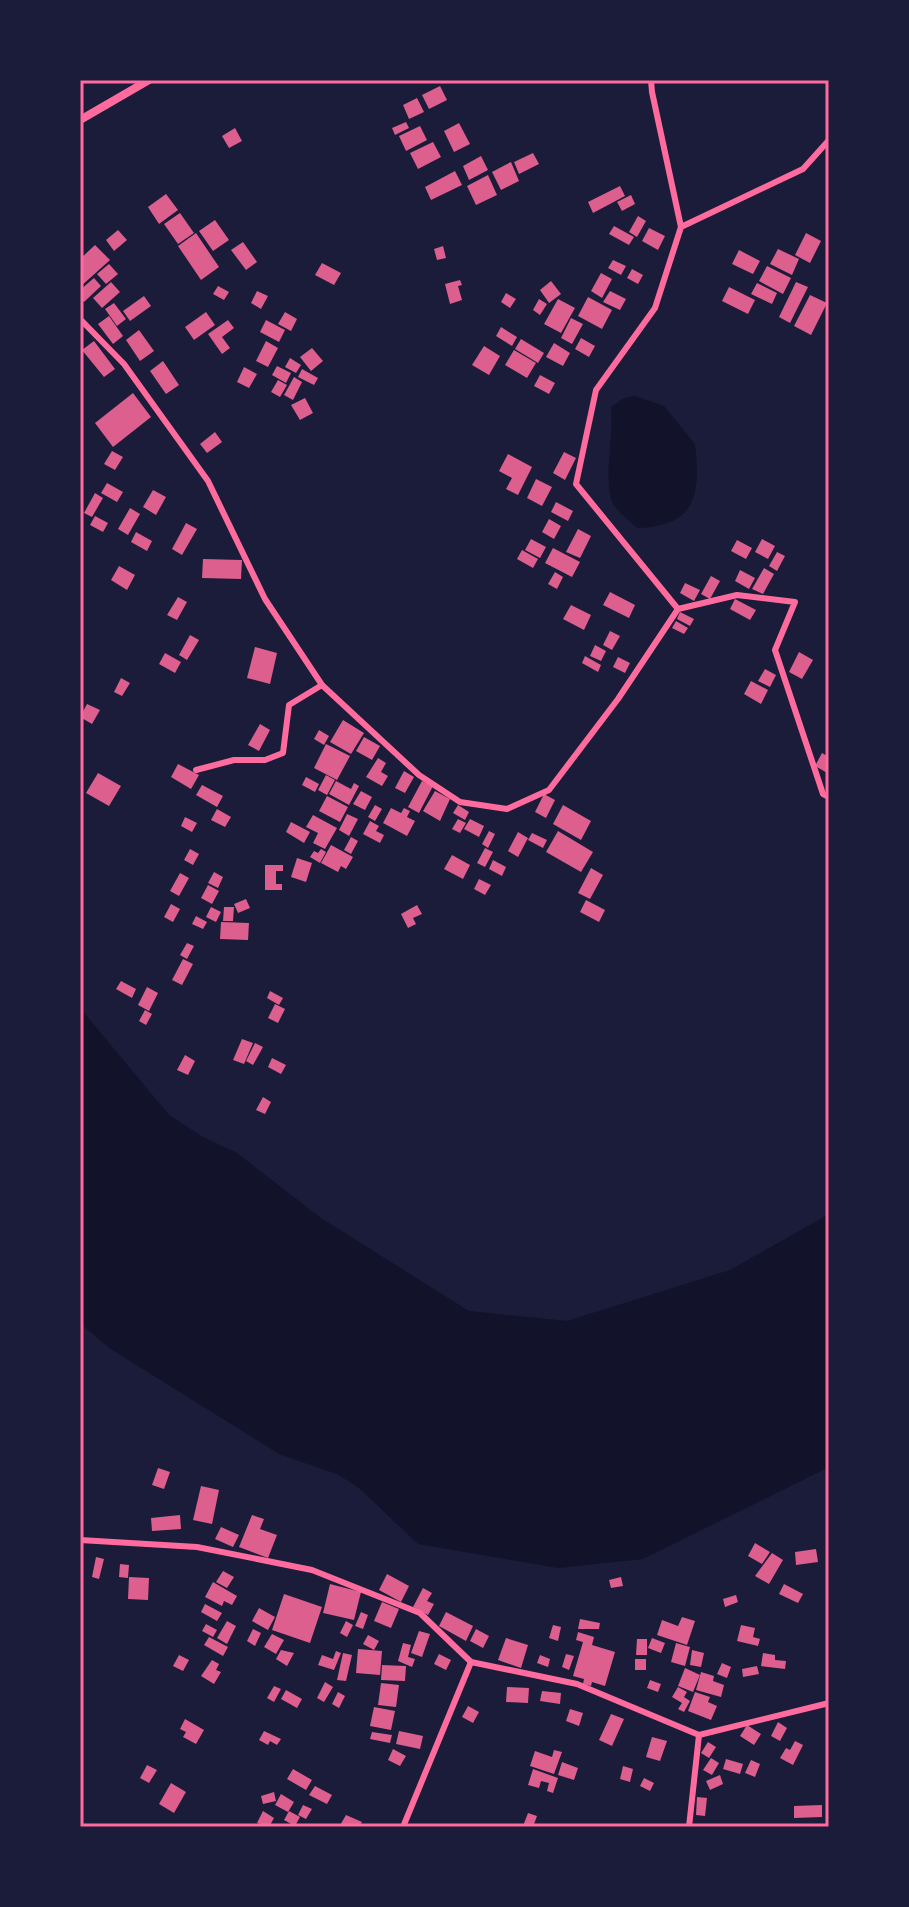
<svg xmlns="http://www.w3.org/2000/svg" width="909" height="1907" viewBox="0 0 909 1907" font-family="Inter,sans-serif">
<style>
.water{fill:#12122b}
.building{fill:#dd5f8e}
.lines{fill:none;stroke-linecap:round;stroke-linejoin:round}
.minor{stroke:#ff6b9d;stroke-width:6}
.tertiary{stroke:#ff6b9d;stroke-width:8}
.neatline{fill:none;stroke:#ff6b9d;stroke-width:3}
</style>
<rect width="100%" height="100%" fill="#1b1b3a"/>
<g class="water">
<path d="M635,396L664,406L695,444C701,496 696,526 637,528C629,520 614,510 611,499C604,475 614,435 611,407L624,398Z"/>
<polygon points="80,1008 169,1115 203,1137 237,1153 321,1218 469,1311 567,1321 730,1270 829,1214 829,1467 643,1559 558,1568 418,1544 359,1488 337,1474 281,1455 109,1348 80,1323"/>
</g>
<g class="building">
<polygon points="440,86 447,100 429,109 422,95"/>
<polygon points="417,98 424,112 409,119 403,105"/>
<polygon points="406,122 409,128 395,135 392,128"/>
<polygon points="459,123 470,144 454,152 444,131"/>
<polygon points="420,126 427,140 406,151 399,136"/>
<polygon points="235,128 242,141 229,148 222,136"/>
<polygon points="433,142 441,157 418,169 410,153"/>
<polygon points="533,153 539,164 519,174 514,162"/>
<polygon points="481,156 488,170 469,180 463,166"/>
<polygon points="511,162 519,181 501,190 492,172"/>
<polygon points="455,171 462,185 431,200 425,187"/>
<polygon points="488,175 497,195 476,205 467,186"/>
<polygon points="620,186 625,196 593,213 588,202"/>
<polygon points="166,194 178,210 159,224 148,207"/>
<polygon points="631,195 635,204 622,211 617,202"/>
<polygon points="180,213 194,233 178,244 164,224"/>
<polygon points="638,216 646,221 637,237 629,232"/>
<polygon points="215,220 229,240 213,251 199,231"/>
<polygon points="614,226 634,237 629,245 609,234"/>
<polygon points="649,228 665,236 658,250 642,241"/>
<polygon points="118,230 127,240 114,251 106,240"/>
<polygon points="196,233 219,267 201,280 178,246"/>
<polygon points="806,233 821,241 810,263 795,255"/>
<polygon points="243,242 257,262 246,270 231,250"/>
<polygon points="95,245 110,260 80,287 80,259"/>
<polygon points="443,246 446,258 437,260 434,249"/>
<polygon points="778,249 799,259 792,275 770,264"/>
<polygon points="739,250 760,261 753,274 732,264"/>
<polygon points="613,260 626,266 621,275 608,268"/>
<polygon points="322,263 341,273 334,285 315,275"/>
<polygon points="109,264 118,274 106,284 97,274"/>
<polygon points="767,266 791,278 783,294 759,281"/>
<polygon points="632,269 643,275 638,284 627,278"/>
<polygon points="601,273 612,279 602,298 591,291"/>
<polygon points="94,278 101,286 84,302 80,297 80,290"/>
<polygon points="460,280 462,285 458,286 462,300 450,304 445,284"/>
<polygon points="551,281 561,294 549,303 540,290"/>
<polygon points="111,282 120,292 102,308 93,298"/>
<polygon points="796,282 808,287 790,323 779,317"/>
<polygon points="757,283 777,293 772,304 751,294"/>
<polygon points="218,286 229,292 224,300 213,294"/>
<polygon points="729,287 755,300 748,314 722,301"/>
<polygon points="257,291 268,296 261,309 251,303"/>
<polygon points="610,291 626,299 620,310 603,302"/>
<polygon points="506,293 516,299 510,308 501,302"/>
<polygon points="810,295 827,303 811,335 794,326"/>
<polygon points="144,296 151,306 130,321 123,311"/>
<polygon points="588,297 612,310 602,329 578,316"/>
<polygon points="539,299 547,304 540,315 533,310"/>
<polygon points="558,299 575,308 561,333 544,324"/>
<polygon points="114,303 126,319 117,326 105,309"/>
<polygon points="206,312 215,325 194,340 185,327"/>
<polygon points="285,312 297,319 291,331 278,324"/>
<polygon points="109,316 123,336 113,344 98,324"/>
<polygon points="571,318 583,324 572,344 561,338"/>
<polygon points="228,320 234,328 222,337 230,348 222,354 208,334"/>
<polygon points="266,320 285,330 279,342 260,332"/>
<polygon points="501,327 517,337 512,346 496,336"/>
<polygon points="139,330 154,351 140,361 126,340"/>
<polygon points="581,338 595,346 589,357 575,349"/>
<polygon points="521,339 544,353 538,363 515,349"/>
<polygon points="94,341 115,369 104,377 82,350"/>
<polygon points="266,341 278,348 268,367 256,361"/>
<polygon points="554,343 570,353 563,366 546,357"/>
<polygon points="484,346 500,356 489,375 472,365"/>
<polygon points="312,348 323,361 311,371 300,357"/>
<polygon points="514,350 536,363 527,378 505,365"/>
<polygon points="290,358 301,365 296,373 285,367"/>
<polygon points="163,361 179,385 166,394 150,371"/>
<polygon points="277,366 291,373 286,383 272,375"/>
<polygon points="244,367 257,374 249,388 237,382"/>
<polygon points="302,369 318,378 314,385 298,377"/>
<polygon points="540,375 555,383 549,394 534,386"/>
<polygon points="294,377 302,382 293,400 284,395"/>
<polygon points="278,380 287,385 280,397 271,392"/>
<polygon points="133,393 151,417 113,447 95,423"/>
<polygon points="305,398 313,413 300,420 291,405"/>
<polygon points="215,432 222,442 207,453 200,444"/>
<polygon points="112,451 123,457 115,470 104,464"/>
<polygon points="564,452 576,458 565,480 553,473"/>
<polygon points="508,454 532,467 518,495 506,489 512,478 499,471"/>
<polygon points="536,479 552,487 542,506 527,498"/>
<polygon points="107,483 123,492 117,502 101,493"/>
<polygon points="153,490 166,497 156,515 143,507"/>
<polygon points="95,493 103,498 92,517 84,513"/>
<polygon points="556,502 573,511 568,521 551,512"/>
<polygon points="130,508 140,514 128,535 118,529"/>
<polygon points="95,516 108,523 103,532 90,525"/>
<polygon points="549,519 561,526 554,539 542,532"/>
<polygon points="186,523 197,529 182,555 172,549"/>
<polygon points="578,529 591,536 580,558 566,552"/>
<polygon points="136,532 152,541 147,551 131,542"/>
<polygon points="531,539 546,547 540,558 525,550"/>
<polygon points="762,539 775,546 768,559 755,552"/>
<polygon points="737,540 752,548 746,559 731,551"/>
<polygon points="553,548 580,562 572,577 545,563"/>
<polygon points="522,550 538,559 533,568 517,559"/>
<polygon points="777,552 785,556 777,571 769,566"/>
<polygon points="203,559 242,560 241,579 202,578"/>
<polygon points="119,566 135,575 127,590 111,580"/>
<polygon points="764,568 774,574 763,594 752,589"/>
<polygon points="740,570 755,578 749,589 735,581"/>
<polygon points="555,572 563,577 557,589 548,584"/>
<polygon points="711,576 720,581 710,599 701,594"/>
<polygon points="685,583 700,590 694,601 680,593"/>
<polygon points="610,592 635,605 629,618 603,605"/>
<polygon points="178,597 187,602 177,620 167,615"/>
<polygon points="735,599 756,610 750,620 730,609"/>
<polygon points="571,605 591,615 584,630 563,619"/>
<polygon points="680,612 694,619 690,626 677,619"/>
<polygon points="676,621 688,628 684,634 672,628"/>
<polygon points="610,631 620,636 612,650 603,645"/>
<polygon points="190,635 199,640 187,660 179,655"/>
<polygon points="595,645 606,651 601,661 590,656"/>
<polygon points="255,647 277,653 270,684 247,678"/>
<polygon points="799,652 813,660 802,679 789,672"/>
<polygon points="165,653 181,662 175,673 159,664"/>
<polygon points="585,656 601,665 598,672 582,663"/>
<polygon points="618,657 630,663 625,673 613,667"/>
<polygon points="765,669 776,675 770,687 758,681"/>
<polygon points="121,678 130,683 122,696 114,692"/>
<polygon points="751,681 768,690 761,704 744,694"/>
<polygon points="87,704 100,710 92,724 80,717"/>
<polygon points="343,720 364,733 351,754 330,742"/>
<polygon points="260,724 270,730 259,751 248,745"/>
<polygon points="319,730 329,736 324,745 314,739"/>
<polygon points="364,737 380,746 372,760 356,751"/>
<polygon points="326,744 350,756 337,780 314,768"/>
<polygon points="822,753 829,757 829,774 815,766"/>
<polygon points="378,758 386,763 381,772 388,776 382,786 366,777"/>
<polygon points="178,764 199,775 191,789 171,777"/>
<polygon points="404,771 414,777 405,793 395,788"/>
<polygon points="98,773 121,786 109,806 86,793"/>
<polygon points="326,775 335,780 327,795 318,790"/>
<polygon points="306,777 319,784 315,792 302,785"/>
<polygon points="336,781 351,789 354,783 359,786 349,805 329,794"/>
<polygon points="422,781 433,786 419,813 408,807"/>
<polygon points="202,785 223,796 217,807 196,795"/>
<polygon points="361,791 372,797 365,810 353,804"/>
<polygon points="435,791 450,799 440,821 423,811"/>
<polygon points="544,794 555,800 546,818 535,812"/>
<polygon points="327,796 348,807 340,822 319,811"/>
<polygon points="375,805 382,809 375,821 368,817"/>
<polygon points="458,805 469,812 465,820 453,813"/>
<polygon points="563,805 591,821 581,840 553,824"/>
<polygon points="391,808 401,813 404,808 410,811 407,817 415,821 407,836 383,823"/>
<polygon points="217,809 231,817 225,827 211,820"/>
<polygon points="347,814 358,819 349,836 339,830"/>
<polygon points="313,815 337,828 325,849 313,843 318,833 306,827"/>
<polygon points="185,817 197,823 192,832 181,826"/>
<polygon points="458,819 466,823 460,833 452,829"/>
<polygon points="470,819 484,826 479,837 464,829"/>
<polygon points="370,821 379,826 376,831 384,835 380,843 363,834"/>
<polygon points="291,822 310,832 304,843 286,832"/>
<polygon points="489,831 495,834 488,848 482,844"/>
<polygon points="558,831 593,852 581,872 546,852"/>
<polygon points="518,832 528,838 518,857 508,851"/>
<polygon points="532,833 547,840 543,848 528,840"/>
<polygon points="351,837 358,841 351,854 344,850"/>
<polygon points="331,845 353,857 346,869 341,866 338,872 321,863"/>
<polygon points="485,848 493,852 485,867 477,863"/>
<polygon points="190,849 199,854 193,865 184,860"/>
<polygon points="321,849 326,852 320,863 310,857 314,851 318,853"/>
<polygon points="452,855 470,865 463,879 444,869"/>
<polygon points="297,858 312,863 306,882 291,877"/>
<polygon points="493,860 506,867 502,876 489,869"/>
<polygon points="265,865 283,865 283,871 276,871 276,884 282,884 282,890 265,890"/>
<polygon points="591,868 603,875 590,899 578,893"/>
<polygon points="214,872 223,877 218,888 208,883"/>
<polygon points="180,873 189,878 179,896 170,891"/>
<polygon points="479,879 491,885 485,895 474,889"/>
<polygon points="208,885 219,891 212,904 201,898"/>
<polygon points="246,899 250,908 238,913 234,904"/>
<polygon points="586,900 605,910 599,922 580,912"/>
<polygon points="171,904 180,909 173,922 164,917"/>
<polygon points="417,905 422,914 413,918 416,924 408,928 401,914"/>
<polygon points="211,907 221,912 216,922 206,917"/>
<polygon points="224,907 234,907 233,921 223,921"/>
<polygon points="196,916 207,922 203,929 192,924"/>
<polygon points="221,922 249,923 248,940 220,939"/>
<polygon points="187,943 194,946 187,959 180,955"/>
<polygon points="183,959 193,964 182,985 172,980"/>
<polygon points="121,981 136,989 132,998 116,989"/>
<polygon points="147,987 158,993 149,1011 138,1005"/>
<polygon points="270,991 283,998 279,1005 267,998"/>
<polygon points="275,1004 285,1009 278,1023 268,1018"/>
<polygon points="145,1010 152,1014 146,1025 139,1021"/>
<polygon points="242,1039 253,1043 244,1064 233,1060"/>
<polygon points="255,1043 263,1047 253,1065 246,1061"/>
<polygon points="185,1055 195,1061 188,1075 177,1070"/>
<polygon points="272,1058 286,1065 281,1074 268,1067"/>
<polygon points="263,1097 271,1102 265,1114 256,1110"/>
<polygon points="158,1468 170,1472 164,1489 152,1485"/>
<polygon points="201,1486 219,1490 212,1524 193,1520"/>
<polygon points="180,1515 181,1529 152,1531 151,1518"/>
<polygon points="252,1515 264,1519 260,1529 277,1535 268,1558 239,1547"/>
<polygon points="221,1527 239,1535 233,1547 215,1539"/>
<polygon points="755,1543 770,1552 762,1564 748,1556"/>
<polygon points="816,1549 818,1562 796,1565 795,1552"/>
<polygon points="772,1553 783,1560 769,1584 755,1576"/>
<polygon points="96,1557 104,1559 99,1579 92,1577"/>
<polygon points="120,1564 129,1565 128,1578 119,1577"/>
<polygon points="223,1571 234,1577 227,1588 216,1582"/>
<polygon points="387,1574 409,1586 401,1602 379,1590"/>
<polygon points="129,1577 149,1578 148,1600 128,1599"/>
<polygon points="621,1577 623,1586 611,1588 609,1580"/>
<polygon points="213,1582 237,1596 232,1605 224,1601 222,1606 205,1597"/>
<polygon points="330,1584 361,1592 354,1620 323,1613"/>
<polygon points="784,1584 803,1594 798,1603 779,1594"/>
<polygon points="423,1588 432,1593 427,1601 434,1604 428,1615 413,1607"/>
<polygon points="284,1594 322,1607 310,1643 272,1630"/>
<polygon points="736,1595 738,1602 725,1607 723,1599"/>
<polygon points="382,1602 399,1609 391,1628 374,1621"/>
<polygon points="205,1604 222,1613 217,1621 201,1612"/>
<polygon points="259,1608 275,1617 268,1630 252,1621"/>
<polygon points="361,1612 368,1615 363,1629 355,1626"/>
<polygon points="446,1612 473,1626 466,1641 439,1626"/>
<polygon points="682,1617 695,1621 687,1645 657,1635 662,1620 678,1626"/>
<polygon points="580,1619 600,1623 599,1629 578,1629"/>
<polygon points="227,1621 236,1626 227,1644 217,1638"/>
<polygon points="346,1621 353,1625 347,1637 340,1633"/>
<polygon points="206,1624 217,1630 213,1637 202,1631"/>
<polygon points="553,1625 561,1627 558,1641 549,1638"/>
<polygon points="741,1625 755,1628 753,1637 760,1639 758,1646 737,1641"/>
<polygon points="253,1629 261,1633 255,1646 247,1641"/>
<polygon points="476,1629 489,1636 483,1648 470,1641"/>
<polygon points="419,1631 430,1634 422,1657 411,1653"/>
<polygon points="578,1632 594,1637 592,1645 615,1652 605,1686 592,1682 591,1686 583,1684 584,1679 573,1676 583,1642 576,1640"/>
<polygon points="272,1634 284,1640 276,1654 264,1647"/>
<polygon points="368,1635 379,1641 374,1650 363,1644"/>
<polygon points="209,1637 228,1647 223,1656 204,1645"/>
<polygon points="506,1638 528,1645 521,1668 498,1660"/>
<polygon points="652,1638 665,1643 661,1653 648,1648"/>
<polygon points="637,1639 647,1639 647,1655 636,1655"/>
<polygon points="403,1643 411,1645 408,1657 415,1659 412,1667 398,1661"/>
<polygon points="676,1643 690,1647 685,1666 671,1662"/>
<polygon points="358,1649 382,1651 380,1675 356,1673"/>
<polygon points="281,1650 294,1653 287,1666 276,1659"/>
<polygon points="692,1650 704,1653 701,1667 690,1665"/>
<polygon points="336,1651 341,1653 334,1670 318,1665 322,1655 333,1659"/>
<polygon points="343,1653 352,1655 346,1681 337,1680"/>
<polygon points="763,1653 775,1655 775,1660 786,1661 785,1669 761,1666"/>
<polygon points="439,1654 451,1660 446,1670 434,1664"/>
<polygon points="566,1654 574,1656 569,1670 562,1667"/>
<polygon points="179,1655 189,1660 183,1671 173,1666"/>
<polygon points="540,1655 550,1659 548,1667 537,1663"/>
<rect x="635" y="1659" width="11" height="11"/>
<polygon points="212,1660 219,1664 216,1670 221,1672 214,1684 201,1676"/>
<polygon points="722,1663 731,1667 727,1678 717,1674"/>
<polygon points="382,1665 406,1666 405,1681 381,1680"/>
<polygon points="757,1666 759,1674 743,1677 742,1669"/>
<polygon points="685,1668 700,1675 693,1692 678,1686"/>
<polygon points="701,1672 714,1676 713,1681 724,1685 721,1697 696,1690"/>
<polygon points="650,1680 661,1684 658,1692 647,1688"/>
<polygon points="325,1682 333,1687 324,1702 317,1698"/>
<polygon points="381,1683 399,1685 396,1707 378,1705"/>
<polygon points="274,1686 281,1689 274,1702 267,1698"/>
<polygon points="507,1687 529,1688 528,1703 506,1702"/>
<polygon points="678,1687 687,1692 684,1697 690,1701 684,1712 678,1709 682,1703 672,1697"/>
<polygon points="286,1690 302,1699 297,1708 281,1699"/>
<polygon points="542,1691 561,1693 560,1704 540,1701"/>
<polygon points="338,1692 345,1696 339,1708 332,1704"/>
<polygon points="695,1692 710,1697 708,1702 717,1706 711,1720 688,1711"/>
<polygon points="468,1706 479,1712 473,1723 462,1717"/>
<polygon points="374,1707 395,1711 391,1730 370,1726"/>
<polygon points="570,1709 583,1713 579,1726 566,1721"/>
<polygon points="611,1714 624,1719 612,1746 599,1740"/>
<polygon points="185,1719 204,1730 196,1744 183,1737 186,1732 180,1729"/>
<polygon points="778,1722 787,1728 780,1741 771,1736"/>
<polygon points="747,1725 761,1734 754,1745 740,1736"/>
<polygon points="264,1731 281,1739 277,1745 270,1741 268,1745 259,1740"/>
<polygon points="399,1731 423,1736 420,1749 396,1744"/>
<polygon points="372,1732 392,1735 390,1743 370,1739"/>
<polygon points="652,1737 667,1741 660,1761 646,1757"/>
<polygon points="795,1741 803,1745 793,1765 780,1758 786,1748 790,1750"/>
<polygon points="708,1742 716,1747 709,1758 701,1753"/>
<polygon points="393,1749 406,1756 400,1766 388,1760"/>
<polygon points="554,1750 562,1752 554,1774 530,1766 535,1751 552,1757"/>
<polygon points="711,1758 719,1763 712,1775 703,1770"/>
<polygon points="726,1759 743,1764 740,1774 723,1769"/>
<polygon points="751,1760 760,1764 755,1777 745,1773"/>
<polygon points="562,1762 578,1768 574,1780 558,1775"/>
<polygon points="147,1765 157,1770 149,1783 140,1778"/>
<polygon points="623,1766 633,1769 630,1782 620,1779"/>
<polygon points="293,1769 312,1780 306,1790 287,1779"/>
<polygon points="533,1769 558,1778 553,1793 547,1791 549,1783 541,1781 539,1788 528,1785"/>
<polygon points="720,1775 723,1784 710,1790 706,1781"/>
<polygon points="644,1778 654,1783 650,1791 640,1786"/>
<polygon points="171,1783 186,1792 174,1813 159,1804"/>
<polygon points="315,1786 332,1795 327,1804 309,1795"/>
<polygon points="274,1792 276,1801 263,1804 261,1796"/>
<polygon points="281,1794 294,1802 288,1812 275,1805"/>
<polygon points="697,1797 707,1798 705,1816 696,1815"/>
<polygon points="303,1805 312,1809 306,1819 298,1815"/>
<polygon points="822,1805 822,1817 794,1818 794,1806"/>
<polygon points="263,1811 274,1818 269,1827 257,1823"/>
<polygon points="289,1811 300,1817 295,1826 284,1820"/>
<polygon points="528,1813 537,1816 533,1827 523,1826"/>
<polygon points="346,1815 362,1822 359,1827 339,1827"/>
</g>
<g class="lines">
<g class="minor">
<polyline points="651,80 652,92 681,227 655,308 596,390 576,484 678,609"/>
<polyline points="681,227 803,169 829,140"/>
<polyline points="80,319 124,364 208,481 265,599 322,685 419,775 460,802 507,809 549,790 618,699 678,609 737,595 795,602 775,650 823,794 829,797"/>
<polyline points="196,770 234,760 265,760 283,753 289,705 322,685"/>
<polyline points="80,1540 197,1547 312,1570 420,1613 471,1662 577,1684 699,1735"/>
<polyline points="699,1735 829,1703"/>
<polyline points="403,1827 471,1662"/>
<polyline points="689,1827 699,1735"/>
</g>
<polyline class="tertiary" points="80,120 149,80"/>
</g>
<rect width="909" height="1907" fill="none" stroke="#1b1b3a" stroke-width="164"/>
<rect x="82" y="82" width="745" height="1743" class="neatline"/>
</svg>
